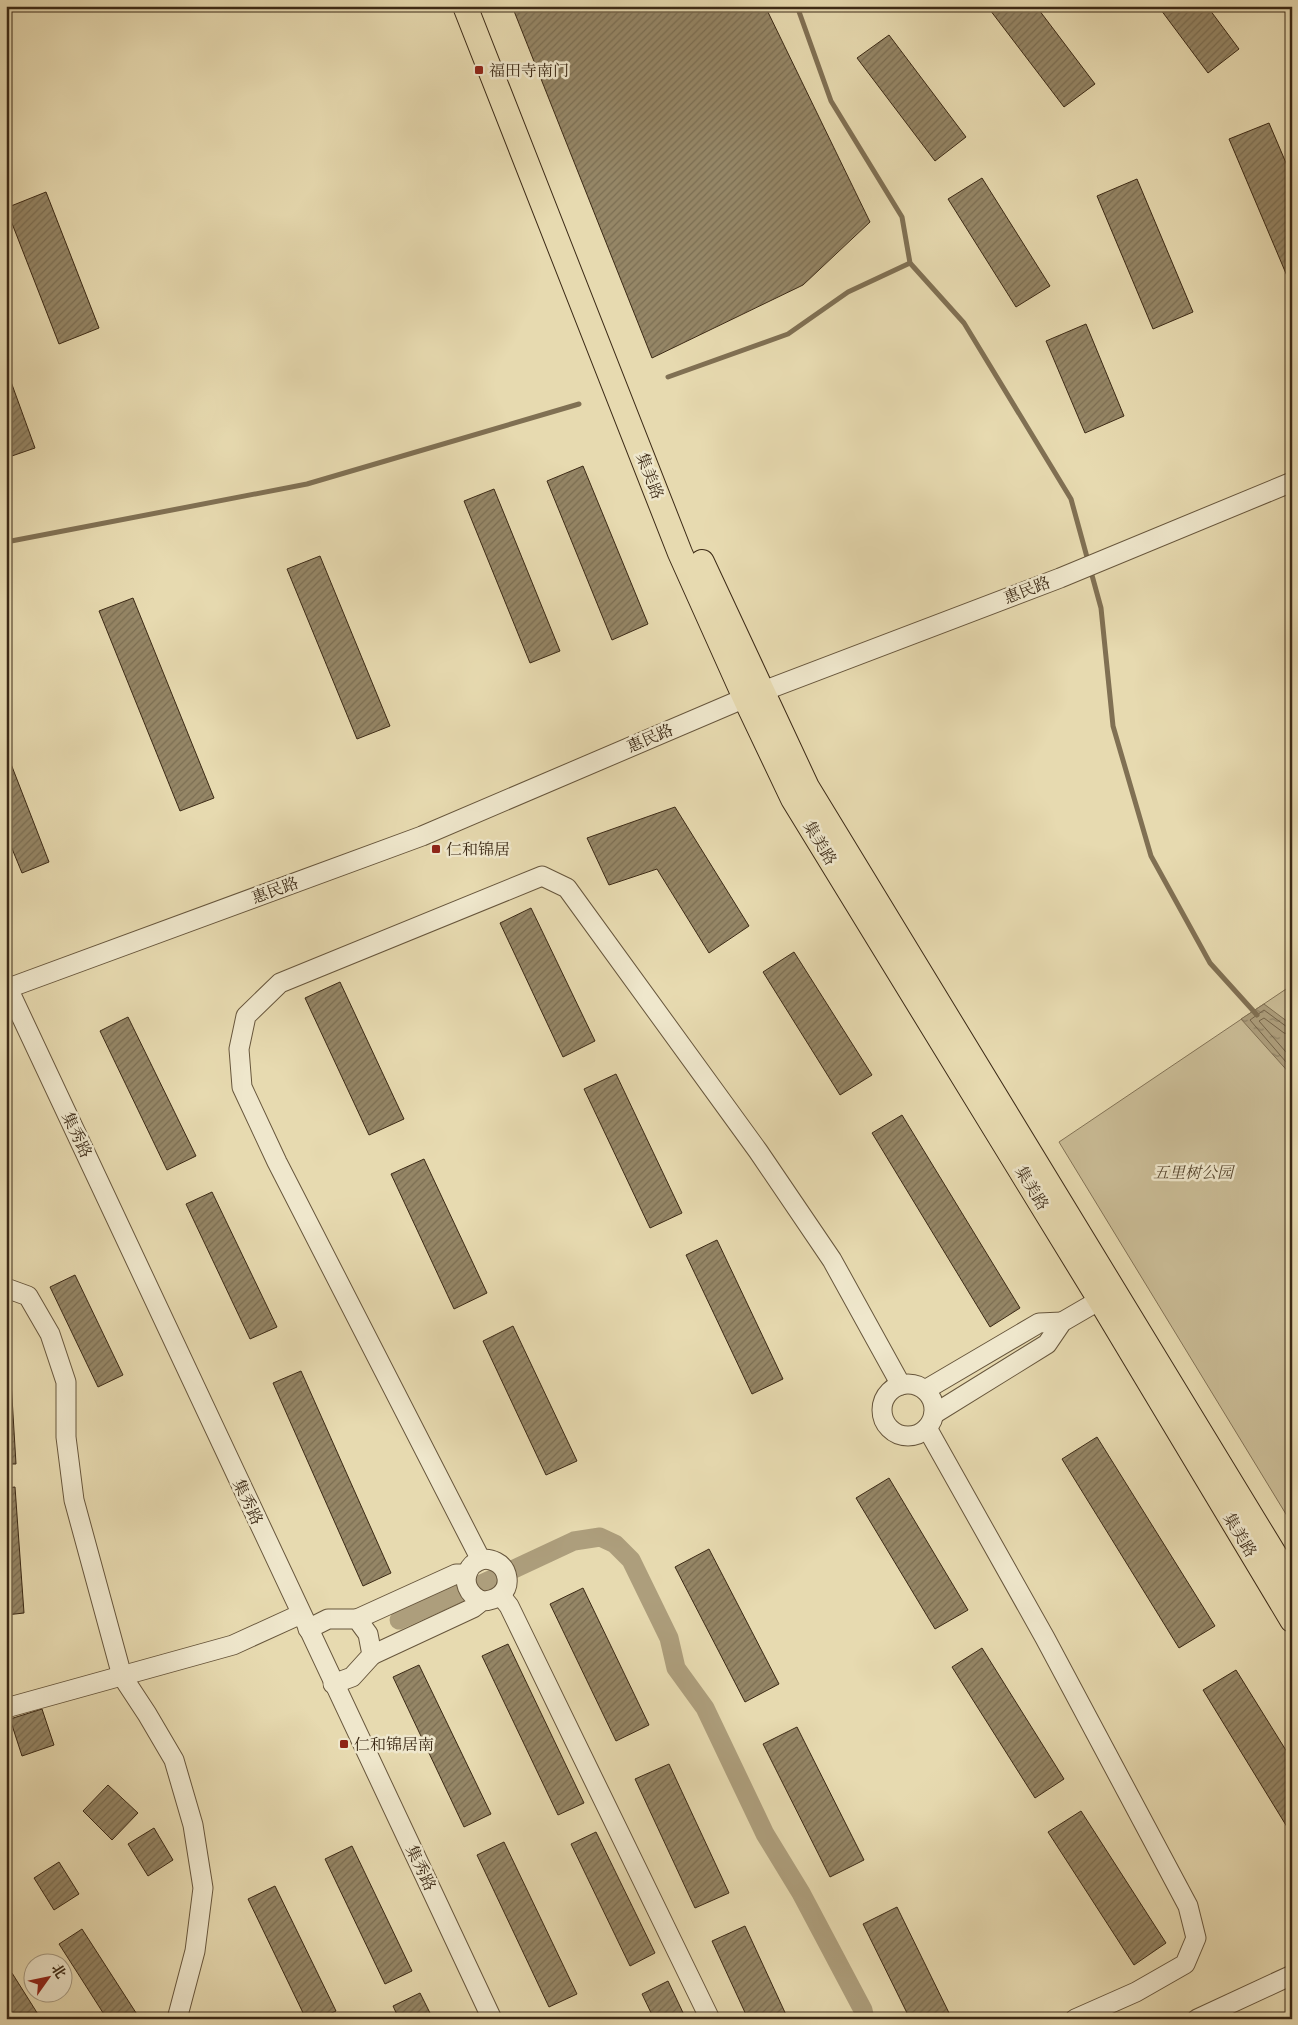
<svg xmlns="http://www.w3.org/2000/svg" width="1298" height="2025" viewBox="0 0 1298 2025" font-family="'EB Garamond','Noto Serif SC',serif">
<style>
.park{fill:#cabc96;stroke:#837356}
.water{fill:url(#water-ripples);stroke:#807053}
.lines{fill:none;stroke-linecap:round;stroke-linejoin:round}
.shore{stroke:#746449;stroke-width:1}
.stream{stroke:#807053;stroke-width:5}
.canal{stroke:#ad9e7c;stroke-width:19}
.building{fill:url(#building-hatch);stroke:#3c2a16}
.minor-casing{stroke:#67563c;stroke-width:21}
.major-casing{stroke:#3c2a16;stroke-width:26}
.minor{stroke:#efe7cc;stroke-width:19}
.major{stroke:#e7dab0;stroke-width:24}
.poi-dot{fill:#8f2418;stroke:#efe7cc;stroke-width:2}
.labels{text-anchor:middle;dominant-baseline:central;stroke-width:5;stroke-linejoin:round;paint-order:stroke}
.poi-label{font-size:16px;fill:#3c2a16;stroke:#efe7cc;text-anchor:start}
.street-label{font-size:16px;fill:#3c2a16;stroke:#efe7cc}
.park-label{font-size:16px;font-style:italic;fill:#584730;stroke:#efe7cc}
</style>
<defs>
<pattern id="water-ripples" width="26" height="14" patternUnits="userSpaceOnUse" patternTransform="scale(1.25)"><rect width="26" height="14" fill="#ad9e7c"/><path d="M2 4q2-2 4 0t4 0M15 11q2-2 4 0t4 0" fill="none" stroke="#8e8165"/></pattern>
<pattern id="building-hatch" width="6" height="6" patternUnits="userSpaceOnUse" patternTransform="scale(1.25)"><rect width="6" height="6" fill="#958666"/><path d="M-1 1l2-2M0 6l6-6M5 7l2-2" fill="none" stroke="#7b6e53"/></pattern>
</defs>
<rect width="100%" height="100%" fill="#e7dab0"/>
<filter id="stains"><feTurbulence type="fractalNoise" baseFrequency=".004" numOctaves="4"/><feColorMatrix values="0 0 0 0 .2 0 0 0 0 .09 0 0 0 0 .02 0 0 0 .5 -.17"/></filter>
<radialGradient id="worn" r=".72"><stop offset=".6" stop-color="#630" stop-opacity="0"/><stop offset="1" stop-color="#630" stop-opacity=".3"/></radialGradient>
<polygon class="park" points="1292,985 1292,1524 1059,1142"/>
<polygon class="water" points="1264,1004 1292,1025 1292,1076 1241,1019"/>
<g class="lines">
<g class="shore">
<polyline points="1292,1028 1287,1027 1264,1010 1250,1020 1292,1069"/>
<polyline points="1292,1035 1284,1033 1264,1018 1259,1021 1292,1059"/>
</g>
<g class="stream">
<polyline points="797,6 831,101 902,217 910,263 964,323 1071,499 1101,608 1113,726 1151,856 1210,963 1257,1015"/>
<polyline points="668,377 788,334 848,292 910,263"/>
<polyline points="6,542 307,484 579,404"/>
</g>
<g class="canal">
<polyline points="514,1569 574,1541 600,1537 615,1544 631,1560 669,1638 676,1668 705,1708 765,1834 801,1893 863,2010 865,2019"/>
<polyline points="477,1586 497,1577"/>
<polyline points="399,1620 459,1593"/>
</g>
</g>
<g class="building">
<polygon points="512,6 765,6 870,222 803,285 652,358"/>
<polygon points="987,6 1036,6 1095,84 1064,107"/>
<polygon points="1158,6 1207,6 1239,49 1208,73"/>
<polygon points="889,35 966,137 935,161 857,58"/>
<polygon points="1269,123 1292,177 1292,282 1290,283 1229,139"/>
<polygon points="982,178 1050,286 1016,307 948,199"/>
<polygon points="1137,179 1193,312 1153,329 1097,196"/>
<polygon points="46,192 99,328 59,344 6,208"/>
<polygon points="1086,324 1124,416 1085,433 1046,341"/>
<polygon points="6,368 35,448 6,458"/>
<polygon points="583,466 648,624 612,640 547,481"/>
<polygon points="494,489 560,651 530,663 464,501"/>
<polygon points="320,556 390,726 357,739 287,569"/>
<polygon points="133,598 214,798 180,811 99,611"/>
<polygon points="11,764 49,862 22,873 6,834 6,766"/>
<polygon points="675,807 749,926 709,953 657,869 609,885 587,838"/>
<polygon points="531,908 595,1041 563,1057 500,923"/>
<polygon points="794,952 872,1075 840,1095 763,972"/>
<polygon points="340,982 404,1119 369,1135 305,998"/>
<polygon points="128,1017 196,1156 167,1170 100,1031"/>
<polygon points="616,1074 682,1213 650,1228 584,1089"/>
<polygon points="902,1115 1020,1308 990,1327 872,1133"/>
<polygon points="424,1159 487,1293 454,1309 391,1174"/>
<polygon points="212,1192 277,1327 250,1339 186,1204"/>
<polygon points="717,1240 783,1379 752,1394 686,1255"/>
<polygon points="75,1275 123,1375 98,1387 50,1287"/>
<polygon points="513,1326 577,1461 546,1475 483,1341"/>
<polygon points="6,1331 8,1331 16,1464 6,1464"/>
<polygon points="301,1371 391,1573 363,1586 273,1383"/>
<polygon points="1097,1437 1215,1626 1179,1648 1062,1459"/>
<polygon points="889,1478 968,1610 935,1629 856,1498"/>
<polygon points="15,1487 24,1613 6,1615 6,1488"/>
<polygon points="709,1549 779,1684 745,1702 675,1567"/>
<polygon points="583,1588 649,1725 616,1741 550,1604"/>
<polygon points="508,1644 584,1803 558,1815 482,1656"/>
<polygon points="982,1648 1064,1779 1035,1798 952,1667"/>
<polygon points="419,1665 491,1814 464,1827 393,1677"/>
<polygon points="1236,1670 1292,1760 1292,1835 1203,1690"/>
<polygon points="42,1709 54,1745 22,1756 10,1719"/>
<polygon points="797,1727 864,1860 830,1877 763,1744"/>
<polygon points="669,1764 729,1893 695,1908 635,1779"/>
<polygon points="108,1785 138,1813 112,1840 83,1811"/>
<polygon points="1081,1811 1166,1943 1134,1965 1048,1832"/>
<polygon points="154,1828 173,1860 148,1876 128,1844"/>
<polygon points="596,1832 655,1953 630,1966 571,1844"/>
<polygon points="504,1842 577,1994 549,2007 477,1855"/>
<polygon points="352,1846 412,1971 385,1984 325,1859"/>
<polygon points="59,1862 79,1894 54,1910 34,1878"/>
<polygon points="275,1886 336,2011 319,2019 306,2019 248,1899"/>
<polygon points="897,1907 952,2019 910,2019 863,1924"/>
<polygon points="745,1926 788,2019 748,2019 712,1941"/>
<polygon points="82,1929 140,2019 107,2019 59,1944"/>
<polygon points="12,1973 41,2019 8,2019 6,2016 6,1977"/>
<polygon points="668,1981 686,2019 654,2019 642,1994"/>
<polygon points="420,1993 433,2019 399,2019 393,2006"/>
</g>
<g class="lines">
<g class="minor-casing">
<g id="minor">
<polyline points="6,984 492,2019"/>
<polyline points="6,989 422,836 745,698 1060,578 1292,482"/>
<polyline points="6,1288 28,1296 50,1334 66,1382 66,1437 74,1500 122,1676 147,1714 174,1760 193,1825 203,1888 195,1951 177,2019"/>
<circle cx="908" cy="1410" r="26"/>
<polyline points="925,1390 1039,1323 1062,1322"/>
<polyline points="934,1414 1047,1344 1062,1322 1112,1293"/>
<polyline points="927,1428 1045,1638 1188,1906 1196,1938 1185,1964 1136,1992 1075,2019"/>
<polyline points="481,1560 277,1162 242,1087 239,1049 246,1016 280,983 542,876 567,888 758,1151 832,1260 901,1385"/>
<polyline points="501,1596 509,1606 710,2019"/>
<polyline points="357,1619 456,1574 467,1574"/>
<polyline points="308,1629 328,1619 357,1619 368,1634 372,1655 352,1677 333,1684"/>
<path d="M372,1655L473,1608L482,1601C495,1601 509,1593 507,1578C506,1571 502,1565 496,1562C471,1549 451,1587 482,1601"/>
<polyline points="6,1708 233,1645 301,1614"/>
<polyline points="1197,2019 1292,1975"/>
</g>
</g>
<g class="major-casing">
<g id="major">
<polyline points="465,6 680,553 745,698 793,799 1100,1300 1292,1620"/>
<polyline points="702,562 807,787 1292,1583"/>
</g>
</g>
<use href="#minor" class="minor"/>
<use href="#major" class="major"/>
</g>
<g class="poi-dot">
<rect x="474" y="65" width="10" height="10" rx="2.5"/>
<rect x="431" y="844" width="10" height="10" rx="2.5"/>
<rect x="339" y="1739" width="10" height="10" rx="2.5"/>
</g>
<g class="labels">
<g class="poi-label">
<text x="489" y="70">福田寺南门</text>
<text x="446" y="849">仁和锦居</text>
<text x="354" y="1744">仁和锦居南</text>
</g>
<g class="street-label">
<text transform="translate(650 476) rotate(69)">集美路</text>
<text transform="translate(1027 590) rotate(-21)">惠民路</text>
<text transform="translate(650 738) rotate(-23)">惠民路</text>
<text transform="translate(820 843) rotate(59)">集美路</text>
<text transform="translate(275 890) rotate(-20)">惠民路</text>
<text transform="translate(77 1135) rotate(65)">集秀路</text>
<text transform="translate(1032 1188) rotate(59)">集美路</text>
<text transform="translate(248 1502) rotate(65)">集秀路</text>
<text transform="translate(1240 1535) rotate(59)">集美路</text>
<text transform="translate(421 1868) rotate(65)">集秀路</text>
</g>
<g class="park-label">
<text x="1193" y="1172">五里树公园</text>
</g>
</g>
<rect width="1298" height="2025" fill="none" stroke="#e7dab0" stroke-width="25"/>
<rect x="8" y="8" width="1283" height="2010" fill="none" stroke="#3c2a16" stroke-width="2.5"/>
<rect x="12" y="12" width="1273" height="2000" fill="none" stroke="#3c2a16"/>
<g transform="translate(48 1978) rotate(57)"><circle r="24" fill="#efe7cc" stroke="#a79b83"/>
<path d="M0-4L9 19L0 12L-9 19Z" fill="#8f2418"/>
<text y="-8" font-size="14" font-weight="bold" text-anchor="middle" fill="#3c2a16">北</text>
</g>
<rect width="100%" height="100%" filter="url(#stains)"/>
<rect width="100%" height="100%" fill="url(#worn)"/>
</svg>
